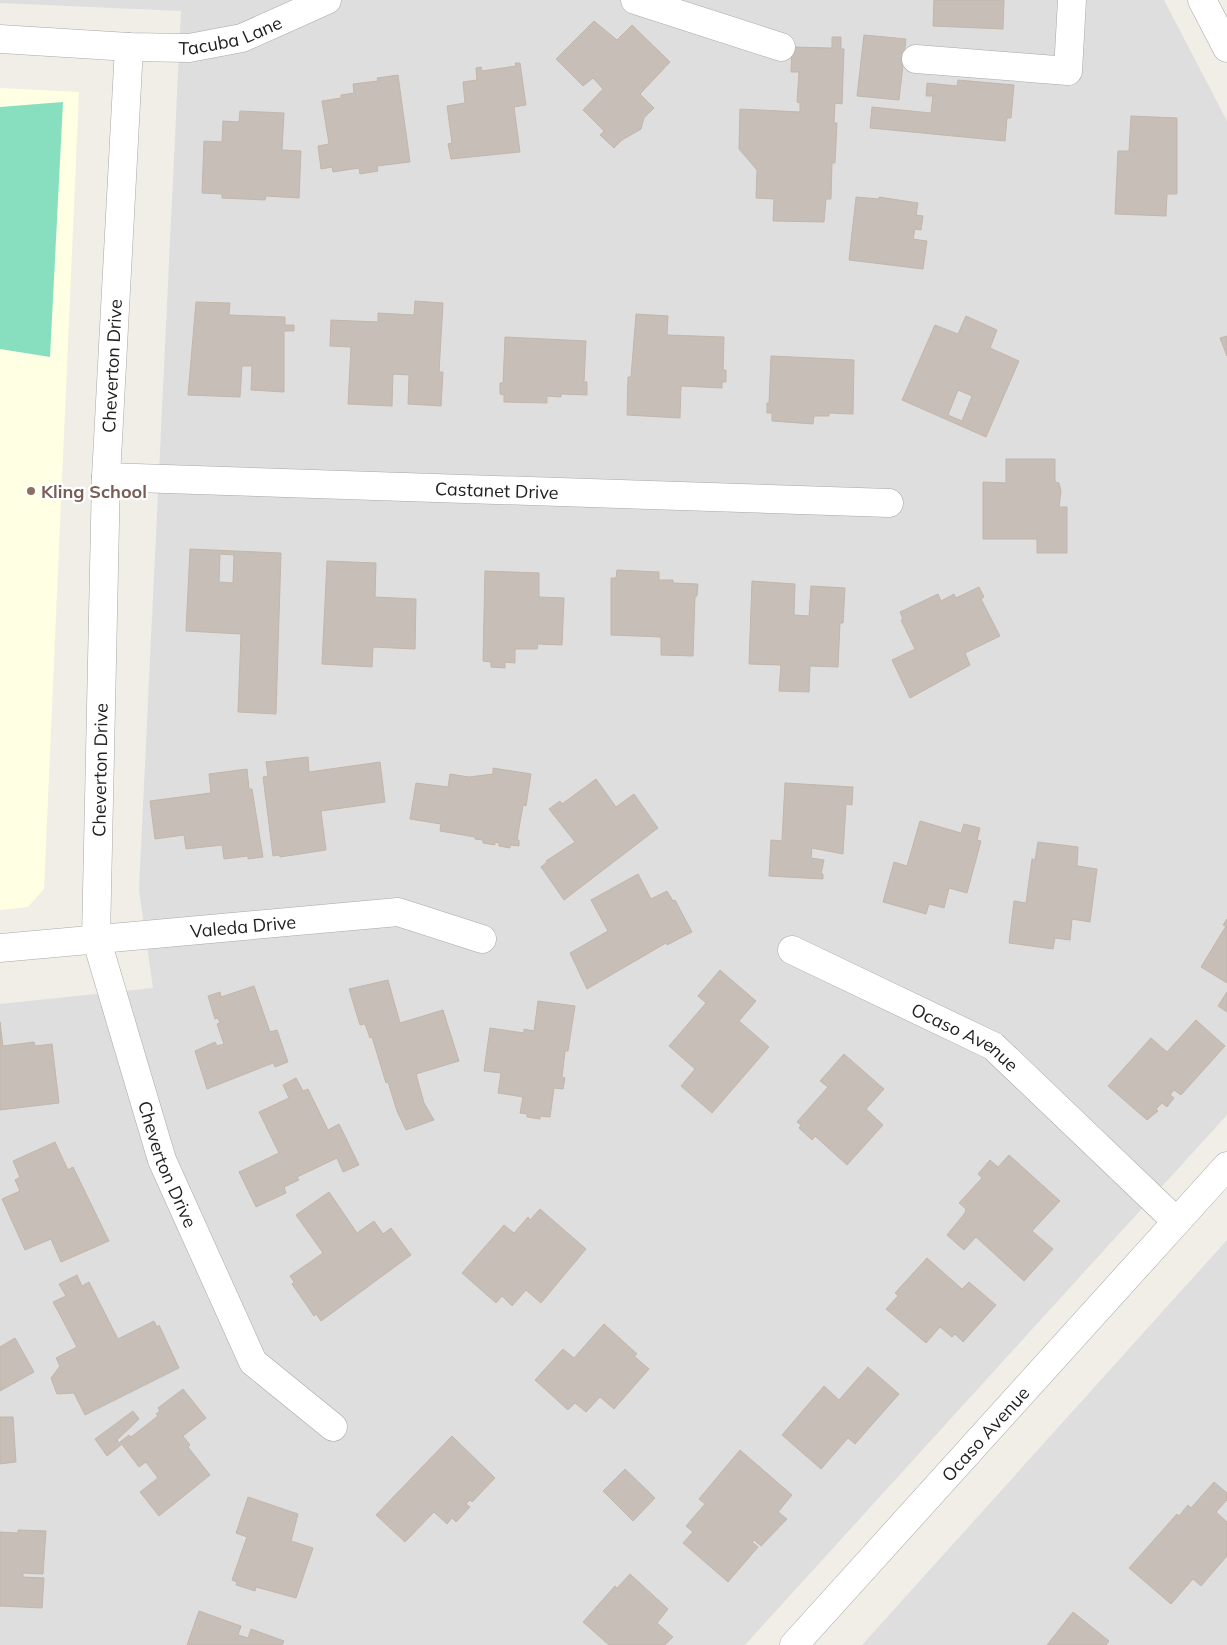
<svg xmlns="http://www.w3.org/2000/svg" width="1227" height="1645" viewBox="0 0 1227 1645" font-family="Mulish,sans-serif">
<style>
.residential{fill:#dfdede}
.education{fill:#feffe3}
.pitch{fill:#87dfc0}
.building{fill:#c6beb7;stroke:#c3b6aa;fill-rule:evenodd}
.lines{fill:none;stroke-linecap:round;stroke-linejoin:round}
.minor-casing{stroke:#a8a8a8;stroke-width:29}
.minor{stroke:#fff;stroke-width:28}
.education-dot{fill:#8d6e63;stroke:#fff;stroke-width:2}
.labels{text-anchor:middle;dominant-baseline:central;stroke-width:4.5;stroke-linejoin:round;paint-order:stroke}
.street-label{font-size:18px;fill:#212121;stroke:#fff}
.education-label{font-size:18px;font-weight:bold;fill:#785e54;stroke:#fff;text-anchor:start}
</style>
<rect width="100%" height="100%" fill="#f1eee8"/>
<g class="residential">
<polygon points="0,0 1164,0 1227,121 1227,1115 745,1645 0,1645 0,1004 153,988 139,890 181,11 0,3"/>
<polygon points="1227,1240 1227,1645 862,1645"/>
</g>
<polygon class="education" points="0,88 79,92 44,889 28,907 0,910"/>
<polygon class="pitch" points="63,102 50,357 0,349 0,107"/>
<g class="building">
<polygon points="934,0 1004,0 1003,29 933,26"/>
<polygon points="594,21 617,40 632,25 670,62 640,94 654,108 644,118 641,129 622,140 614,148 600,135 604,131 583,110 603,89 593,78 583,86 556,59"/>
<polygon points="864,35 906,39 899,100 857,96"/>
<polygon points="832,37 841,37 841,49 844,49 842,104 835,103 834,123 837,123 835,163 832,163 831,199 826,199 824,222 773,221 774,199 756,198 757,170 739,149 740,109 800,112 800,103 797,102 799,72 791,72 792,47 832,48"/>
<polygon points="515,63 520,63 526,105 514,107 520,152 451,159 448,144 452,143 447,106 465,103 463,82 477,80 476,68 481,67 482,71 516,66"/>
<polygon points="398,75 410,162 377,166 378,171 360,174 359,168 333,172 332,167 321,169 318,146 329,144 322,101 341,98 341,95 354,93 353,84 378,81 377,78"/>
<polygon points="958,80 1014,85 1011,118 1007,118 1005,141 870,128 872,107 931,113 933,96 926,96 927,83 957,86"/>
<polygon points="240,111 284,113 282,150 301,151 299,198 266,196 265,200 222,198 222,194 202,193 204,141 222,142 223,121 239,122"/>
<polygon points="1131,116 1177,118 1177,194 1167,194 1166,216 1115,214 1118,151 1129,151"/>
<polygon points="856,197 879,199 879,197 918,203 916,215 923,216 921,230 915,229 913,239 927,241 923,269 849,260"/>
<polygon points="415,301 443,303 439,372 443,372 441,406 408,404 409,375 393,374 392,406 348,404 351,347 330,346 331,320 378,322 378,313 414,315"/>
<polygon points="196,302 230,303 229,315 285,317 285,325 294,325 294,331 284,331 284,392 251,390 252,366 242,366 240,397 188,395"/>
<polygon points="636,314 668,316 667,335 724,337 723,370 726,370 726,382 722,382 722,388 681,386 680,418 627,415 628,377 631,377"/>
<path d="M966,316L997,330L990,348L1019,361L986,437L902,400L935,325L958,334ZM958,390L972,396L962,421L948,415Z"/>
<polygon points="1227,336 1227,356 1220,338"/>
<polygon points="505,337 586,341 584,382 587,382 587,395 561,394 561,397 547,396 547,403 504,402 504,395 500,394 500,383 503,383"/>
<polygon points="771,356 854,360 853,414 829,413 829,416 814,416 813,424 772,421 772,413 767,413 767,403 769,403"/>
<polygon points="1006,459 1055,459 1055,482 1059,483 1061,491 1059,507 1067,507 1067,553 1037,553 1037,539 983,539 983,482 1006,483"/>
<path d="M190,549L281,553L276,714L238,712L241,634L186,631ZM220,554L234,555L233,583L219,582Z"/>
<polygon points="327,561 376,563 375,597 416,599 415,649 373,647 372,667 322,664"/>
<polygon points="617,570 659,572 659,580 673,580 673,583 698,584 697,596 695,596 693,656 661,655 661,637 611,635 611,578 616,578"/>
<polygon points="485,571 539,573 539,597 564,598 562,645 538,644 537,649 515,649 515,663 505,662 505,668 491,667 491,662 483,661"/>
<polygon points="752,581 795,584 794,615 809,616 811,586 845,588 843,623 840,623 838,667 810,666 809,692 779,691 781,665 749,664"/>
<polygon points="979,587 984,597 981,599 1000,636 965,653 970,665 910,698 892,660 915,649 901,620 903,619 900,612 938,594 941,601 954,594 956,598"/>
<polygon points="308,757 309,772 380,762 385,802 321,811 326,850 280,857 279,855 273,856 263,777 268,776 266,762"/>
<polygon points="493,768 531,774 526,806 523,805 517,840 519,840 519,846 510,845 510,848 499,846 499,843 495,842 495,845 483,843 483,840 475,839 475,837 440,831 441,824 410,819 416,783 448,787 450,774 469,777 493,774"/>
<polygon points="247,769 249,789 252,789 263,857 248,859 248,856 224,859 222,845 186,849 184,835 155,839 150,801 211,793 209,774"/>
<polygon points="596,779 616,807 634,794 658,828 564,900 541,867 547,862 546,861 575,842 549,809 560,801 562,804"/>
<polygon points="785,783 853,787 852,805 846,804 843,854 812,848 811,858 824,860 821,874 823,874 823,879 769,876 771,840 782,841"/>
<polygon points="920,821 961,833 964,824 980,828 977,840 981,841 967,893 949,888 944,908 929,904 926,914 883,902 894,862 907,866"/>
<polygon points="1038,842 1078,847 1077,866 1097,869 1090,922 1072,919 1070,940 1055,938 1053,949 1009,943 1014,901 1026,903 1032,859 1035,860"/>
<polygon points="638,874 651,899 667,891 673,901 675,900 692,932 667,945 666,943 587,989 570,953 608,931 591,900"/>
<polygon points="1227,919 1227,983 1201,967 1226,926 1223,925"/>
<polygon points="720,970 756,1001 739,1021 769,1047 712,1113 681,1086 695,1069 669,1046 706,1003 698,996"/>
<polygon points="388,980 400,1023 443,1010 459,1061 416,1074 424,1103 434,1120 406,1130 397,1111 388,1082 386,1083 372,1037 370,1038 365,1024 360,1025 349,989"/>
<polygon points="254,986 270,1032 277,1030 288,1062 275,1067 273,1063 207,1089 195,1051 215,1042 217,1046 224,1044 217,1024 220,1023 218,1018 215,1019 208,996 220,992 221,997"/>
<polygon points="1227,992 1227,1012 1218,1006"/>
<polygon points="538,1001 575,1006 568,1051 565,1051 562,1077 565,1078 563,1089 554,1088 550,1117 540,1116 540,1119 527,1117 527,1114 520,1113 523,1097 498,1093 501,1073 484,1071 490,1028 524,1033 524,1029 534,1031"/>
<polygon points="1196,1020 1225,1046 1181,1095 1174,1090 1170,1095 1174,1098 1167,1107 1162,1103 1156,1109 1158,1111 1147,1120 1108,1086 1151,1038 1167,1052"/>
<polygon points="0,1022 3,1046 34,1042 35,1046 52,1044 59,1103 0,1110"/>
<polygon points="844,1054 884,1089 866,1109 883,1125 847,1165 815,1136 812,1140 799,1128 801,1125 797,1122 828,1087 820,1081"/>
<polygon points="296,1078 303,1091 308,1089 328,1130 339,1124 359,1165 343,1172 337,1158 297,1177 299,1180 284,1187 286,1193 256,1207 239,1172 279,1153 259,1112 289,1098 283,1085"/>
<polygon points="55,1142 68,1170 73,1167 109,1241 61,1262 51,1239 25,1250 2,1199 20,1191 15,1180 20,1177 13,1161"/>
<polygon points="1009,1155 1060,1201 1032,1231 1053,1249 1024,1281 976,1237 964,1250 947,1235 965,1213 966,1209 959,1203 982,1178 978,1174 990,1160 998,1167"/>
<polygon points="329,1192 357,1233 374,1221 383,1234 391,1228 411,1255 321,1321 316,1314 314,1316 292,1284 294,1282 290,1276 323,1253 296,1215"/>
<polygon points="540,1209 586,1249 541,1303 526,1290 512,1306 502,1296 496,1303 462,1273 504,1225 514,1233 528,1217 530,1220"/>
<polygon points="927,1258 962,1289 969,1282 996,1305 963,1342 955,1334 952,1337 940,1327 926,1343 886,1309 898,1296 895,1293"/>
<polygon points="77,1275 82,1286 89,1282 118,1339 154,1321 157,1327 159,1325 179,1368 85,1415 74,1393 57,1394 51,1378 60,1366 56,1358 77,1347 53,1302 66,1296 59,1284"/>
<polygon points="604,1324 637,1354 634,1356 649,1369 614,1409 600,1397 586,1412 575,1403 568,1410 535,1380 563,1349 574,1358"/>
<polygon points="15,1338 34,1372 0,1391 0,1347"/>
<polygon points="868,1367 899,1394 855,1444 848,1438 821,1469 782,1435 824,1386 839,1400"/>
<polygon points="183,1389 206,1418 183,1436 190,1445 188,1447 210,1475 159,1516 140,1492 158,1478 146,1462 139,1467 120,1442 129,1435 131,1437 158,1416 156,1414 160,1411 158,1408"/>
<polygon points="133,1411 139,1419 117,1440 121,1445 107,1456 95,1439"/>
<polygon points="0,1417 13,1417 16,1462 0,1464"/>
<polygon points="452,1436 495,1478 472,1502 470,1500 466,1504 470,1507 456,1522 452,1518 447,1524 434,1512 405,1542 376,1515"/>
<polygon points="740,1450 792,1495 778,1512 787,1519 761,1546 754,1540 752,1542 758,1547 728,1582 683,1543 693,1532 686,1526 705,1504 699,1499"/>
<polygon points="625,1469 655,1498 633,1521 603,1491"/>
<polygon points="1214,1482 1227,1493 1227,1500 1216,1512 1227,1522 1227,1556 1201,1586 1193,1579 1171,1604 1129,1568 1177,1514 1179,1516 1188,1505 1191,1508"/>
<polygon points="248,1497 298,1514 291,1541 313,1548 296,1598 256,1587 255,1591 236,1585 237,1582 232,1580 247,1537 236,1533"/>
<polygon points="18,1530 46,1531 43,1574 23,1573 23,1577 44,1578 42,1608 0,1606 0,1532 18,1533"/>
<polygon points="630,1574 668,1609 657,1623 673,1637 665,1645 609,1645 583,1622 615,1586 617,1588"/>
<polygon points="199,1611 241,1626 238,1635 248,1638 251,1629 284,1641 282,1645 187,1645"/>
<polygon points="1073,1612 1109,1641 1106,1645 1047,1645"/>
</g>
<g class="lines">
<g class="minor-casing">
<g id="minor">
<polyline points="635,0 781,47"/>
<polyline points="1202,0 1227,48"/>
<path id="s1" d="M0,39L129,47L189,48L242,38L327,0"/>
<path id="s2" d="M129,47L106,477L96,938L162,1160L253,1362L333,1427"/>
<polyline points="916,59 1068,71 1072,0"/>
<path id="s3" d="M106,477L889,503"/>
<path id="s4" d="M0,948L398,912L482,939"/>
<path id="s5" d="M792,950L993,1046L1176,1221"/>
<path id="s6" d="M794,1645L1227,1166"/>
</g>
</g>
<use href="#minor" class="minor"/>
</g>
<circle class="education-dot" cx="31" cy="491" r="5"/>
<g class="labels">
<g class="street-label">
<text stroke="none"><textPath href="#s1" startOffset="232">Tacuba Lane</textPath></text>
<text transform="translate(112 366) rotate(-87)">Cheverton Drive</text>
<text stroke="none"><textPath href="#s3" startOffset="391">Castanet Drive</textPath></text>
<text transform="translate(100 770) rotate(-89)">Cheverton Drive</text>
<text stroke="none"><textPath href="#s4" startOffset="244">Valeda Drive</textPath></text>
<text stroke="none"><textPath href="#s5" startOffset="194">Ocaso Avenue</textPath></text>
<text stroke="none"><textPath href="#s2" startOffset="1129">Cheverton Drive</textPath></text>
<text stroke="none"><textPath href="#s6" startOffset="285">Ocaso Avenue</textPath></text>
</g>
<g class="education-label">
<text x="41" y="491">Kling School</text>
</g>
</g>
</svg>
